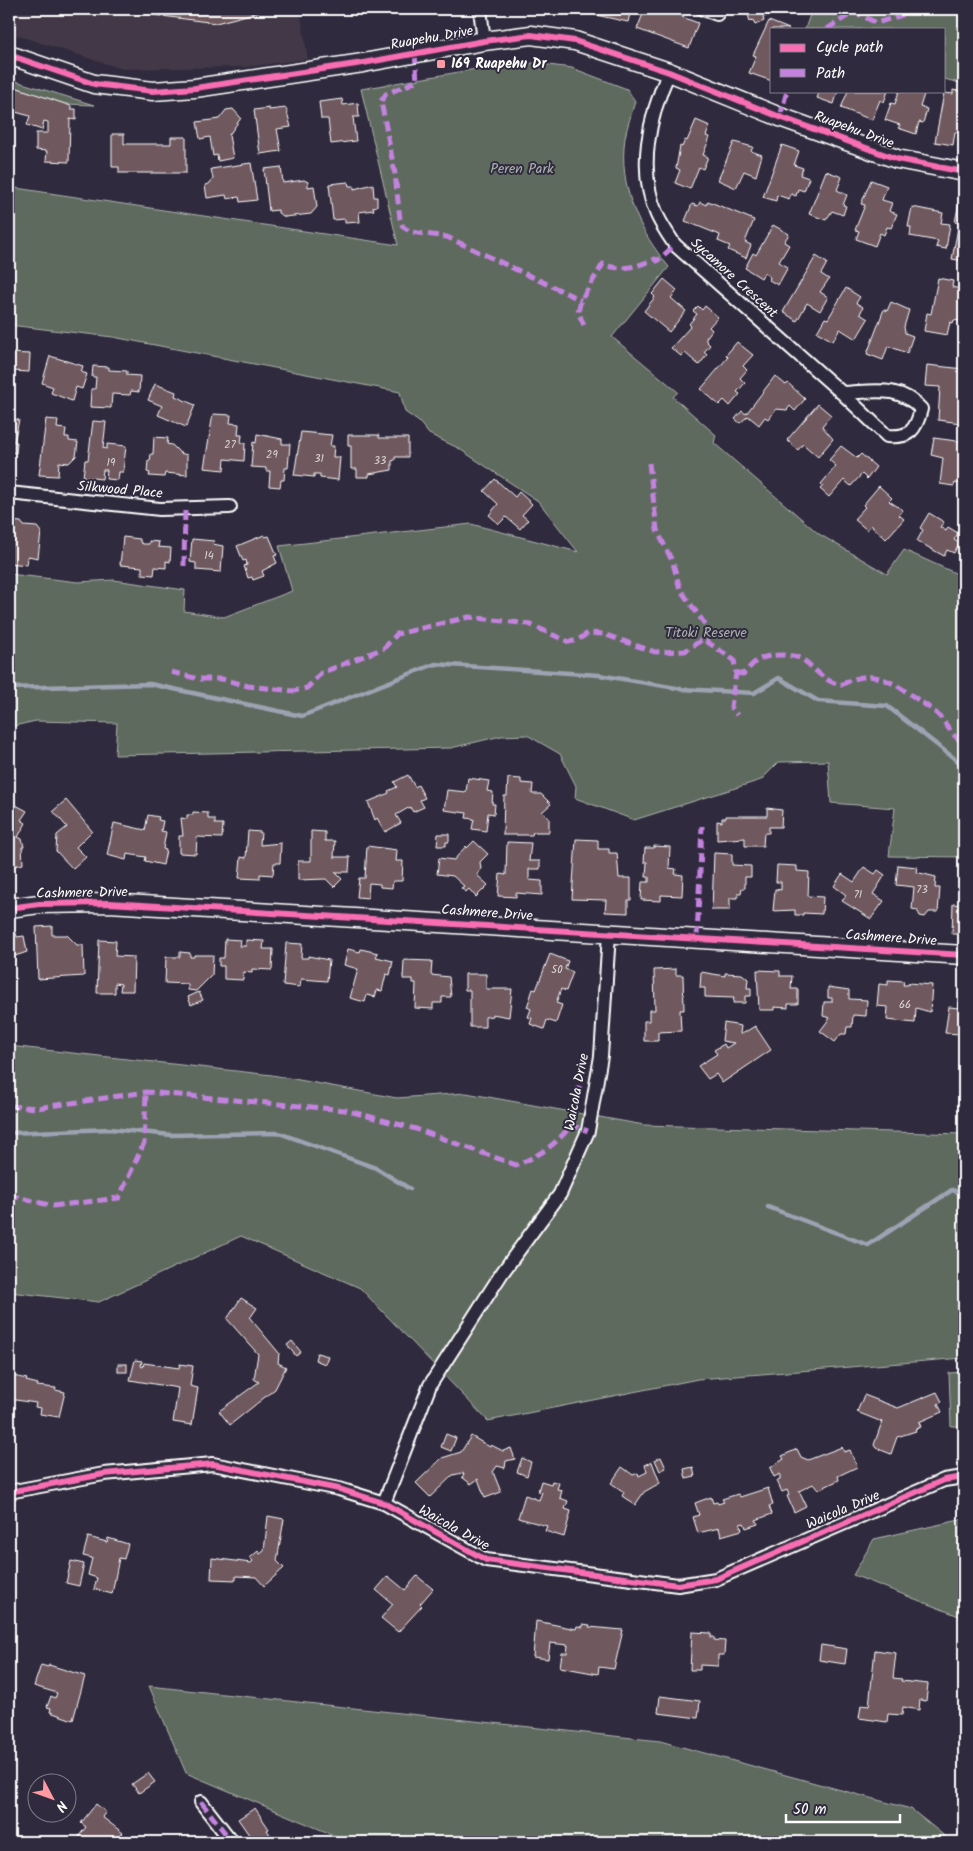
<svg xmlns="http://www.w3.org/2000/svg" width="973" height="1851" viewBox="0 0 973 1851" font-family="Kalam,sans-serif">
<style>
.built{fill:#423847}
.green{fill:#5e6a5f;stroke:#aeb4af}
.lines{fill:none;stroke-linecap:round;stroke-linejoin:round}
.stream{stroke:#9da3b2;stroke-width:4.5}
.building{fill:#6f595e;stroke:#fff}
.street-casing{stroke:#fff;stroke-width:16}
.secondary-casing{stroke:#fff;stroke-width:21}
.street{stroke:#2f2a3d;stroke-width:12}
.secondary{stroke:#2f2a3d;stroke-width:18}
.quiet{stroke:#c483df;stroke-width:5;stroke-dasharray:10 5;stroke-linecap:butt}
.cycleway-casing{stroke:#2f2a3d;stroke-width:9}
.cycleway{stroke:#f96db3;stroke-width:6}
.poi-dot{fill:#ff9aa2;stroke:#2f2a3d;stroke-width:2}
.labels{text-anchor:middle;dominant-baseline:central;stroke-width:4;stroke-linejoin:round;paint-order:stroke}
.number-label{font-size:11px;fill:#dbd6d7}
.street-label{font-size:14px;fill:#fff;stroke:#2f2a3d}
.poi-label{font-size:14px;font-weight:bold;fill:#fff;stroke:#2f2a3d;text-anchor:start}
.park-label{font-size:14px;fill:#aeb4af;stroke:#2f2a3d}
</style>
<rect width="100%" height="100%" fill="#2f2a3d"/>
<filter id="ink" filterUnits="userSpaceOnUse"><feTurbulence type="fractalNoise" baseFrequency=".02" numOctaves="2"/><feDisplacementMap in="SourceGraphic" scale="10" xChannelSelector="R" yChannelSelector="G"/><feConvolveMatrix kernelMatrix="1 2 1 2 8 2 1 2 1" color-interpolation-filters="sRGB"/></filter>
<g filter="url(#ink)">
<polygon class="built" points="9,9 300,9 308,59 246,67 122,69 16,35 9,28"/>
<g class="green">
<polygon points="812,9 964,9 964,84 944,79 944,29 805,29"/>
<path d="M533,63L572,68L627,89L635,101C632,113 627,126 625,138C618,186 639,231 669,267L612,337L678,392L673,397L716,435L714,443L819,534L887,574L904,550L964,577V857L889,856L895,808L831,803L828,761L779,762L761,780L634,820L575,798L576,786L560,754L527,735L501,736L451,748L115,755L117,723L36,721L9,727V574L78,582L114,580L185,590L184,611L224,617L292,591L279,546L471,524L578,552L538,501L458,448L429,434L419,422L405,412L400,392L113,337L9,325V187L398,245L361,89L482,68Z"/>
<polygon points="9,79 94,105 64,104 9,85"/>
<polygon points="9,1046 272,1075 397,1098 466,1093 644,1125 964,1134 964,1358 698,1379 488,1421 360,1288 241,1236 99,1302 9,1292"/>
<polygon points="964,1372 964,1426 951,1426 949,1373"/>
<polygon points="964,1519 964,1618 853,1575 874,1539"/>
<polygon points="149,1686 660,1741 911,1809 952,1842 350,1842 186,1773"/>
</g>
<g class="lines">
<g class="stream">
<polyline points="9,688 150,684 302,716 435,664 599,675 682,689 754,693 779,678 818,701 887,706 964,766"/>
<polyline points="9,1133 110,1129 171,1135 279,1133 376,1168 410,1189"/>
<polyline points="768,1207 868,1245 952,1190 964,1194"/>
</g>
</g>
<g class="building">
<polygon points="132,9 270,9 216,23 131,12"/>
<polygon points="569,9 631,9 628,22"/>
<polygon points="645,9 672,9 684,13 682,17 698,23 689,48 637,29"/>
<polygon points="746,9 788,9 763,17 764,21 755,25 753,20 750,21"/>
<polygon points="769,21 789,29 772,29 772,81 749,73 756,56 753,55"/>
<polygon points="9,85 71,106 71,109 76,109 76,120 70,119 69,162 46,161 47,151 36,150 36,133 48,133 48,122 44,121 42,130 27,125 30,116 12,111 9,116"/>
<polygon points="953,90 964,92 964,119 961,133 955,132 953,145 935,142 944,93 953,94"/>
<polygon points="815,91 838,91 834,104 817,98 819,93"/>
<polygon points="848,91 888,91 884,102 880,100 872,120 841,108"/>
<polygon points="899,91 925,91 920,107 927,109 923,123 919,122 916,134 898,128 900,125 885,120 891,103 895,104"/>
<polygon points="342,99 343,105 358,103 359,117 353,117 356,141 331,144 328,119 321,119 319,102"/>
<polygon points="269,108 269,110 286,108 291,127 277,129 281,151 260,154 254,110"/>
<polygon points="233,109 241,118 229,135 233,158 218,161 217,155 213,156 210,137 200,139 197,122 219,119 226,110"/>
<polygon points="696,120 710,126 706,136 710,137 703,155 708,157 703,169 699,167 690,189 675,183 680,170 676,168 680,146 682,147 685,140 687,141"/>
<polygon points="112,134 124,134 124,144 171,144 171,137 186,137 186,173 119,173 119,167 112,167"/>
<polygon points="734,142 753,147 751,151 762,155 756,176 744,171 736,188 718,180"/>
<polygon points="782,145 799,151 794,165 803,168 800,175 809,178 804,191 798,189 796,196 791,194 789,199 777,195 776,201 763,197"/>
<polygon points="251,163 257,200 240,202 239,197 227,199 226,195 207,198 205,185 209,184 213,179 211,169"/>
<polygon points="281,167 283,183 304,180 308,182 308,187 314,186 317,207 311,214 285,217 278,213 278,210 269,211 264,169"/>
<polygon points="826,171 842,177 837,190 847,195 843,205 846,206 843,215 832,211 826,220 809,214"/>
<polygon points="871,180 887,186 882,200 892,203 889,211 897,214 891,228 887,227 884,235 880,233 875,246 856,239 859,231 855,230 865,205 861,204"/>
<polygon points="348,182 349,186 354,186 354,189 373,184 374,197 377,197 377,206 373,207 374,210 359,212 360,222 345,223 345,219 333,220 329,184"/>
<polygon points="708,201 754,220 745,242 751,245 746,258 728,250 730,246 718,241 720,235 685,221 692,204 698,206 700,202 706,205"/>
<polygon points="959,203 964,204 964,261 952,259 959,223 955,222"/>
<polygon points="912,207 943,213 941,223 950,224 946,249 936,247 938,241 910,236 911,227 908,227"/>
<polygon points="773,225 789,234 784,242 789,245 779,262 788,267 778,285 769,280 770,277 764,273 761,278 745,268 753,253 756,255"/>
<polygon points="816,256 827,263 821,274 829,279 820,292 828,297 820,311 807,303 797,321 783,312"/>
<polygon points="938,278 953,281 952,287 964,290 964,322 954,320 953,323 950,322 947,335 924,331 927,313 931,314"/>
<polygon points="664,279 677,290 671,298 686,311 669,332 644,311 655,297 652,294"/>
<polygon points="846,288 860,297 856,303 863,307 860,314 868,319 856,339 840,329 833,341 817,332 825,318 828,319"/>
<polygon points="891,302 909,310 904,327 905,333 913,336 907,353 888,346 883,360 867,354 884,309 887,311"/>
<polygon points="698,306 702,310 705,306 718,317 709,327 712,330 706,338 706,341 710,345 704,352 707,355 699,365 684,352 681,356 671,348 691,326 689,324 697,314 693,311"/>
<polygon points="737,342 753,355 743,366 747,370 740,378 745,383 737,392 740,394 730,406 724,400 719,405 701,389 728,357 726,355"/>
<polygon points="9,343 9,353 30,354 29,372 13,371 10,389"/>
<polygon points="50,356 83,366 81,372 87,374 82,389 76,387 72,401 51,393 53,387 42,383"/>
<polygon points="927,365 964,369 962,392 964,393 964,415 962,414 961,423 938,420 940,387 925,386"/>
<polygon points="93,366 109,367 109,370 127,371 127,375 140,376 139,392 131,391 130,395 112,394 111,408 90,407 91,389 95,389 96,377 92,377"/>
<polygon points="775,376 786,385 788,383 805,399 795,411 790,406 787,410 776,409 768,419 765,417 759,425 748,416 740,423 735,419 742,411 746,414"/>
<polygon points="155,384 176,392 175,396 195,405 186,427 158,415 162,406 148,400"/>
<polygon points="818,404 831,415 822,426 833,439 818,457 803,444 798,450 787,440"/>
<polygon points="213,414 231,415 230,423 239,424 238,435 242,435 241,443 245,443 244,461 225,459 224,470 204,468"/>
<polygon points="9,419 19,420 14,442 17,442 16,453 9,452"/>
<polygon points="46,419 58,420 57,428 66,429 65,437 69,437 69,441 78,442 76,456 69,463 59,462 58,476 39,475"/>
<polygon points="93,421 106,422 103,448 107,449 107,444 126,446 123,472 119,472 118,480 106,479 107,470 103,470 102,479 83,477 85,460 88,460"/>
<polygon points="301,432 332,435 330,446 334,446 333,457 340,457 338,480 320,478 320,474 314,474 314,477 294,475"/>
<polygon points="257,434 282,439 282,444 290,444 288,468 285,468 284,480 281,480 280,487 269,486 270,471 266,471 266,468 251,467 253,442 256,443"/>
<polygon points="348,435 379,435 379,438 408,438 408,457 395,457 395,460 392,461 392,470 369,474 369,477 357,477 357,469 351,469 351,446 348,446"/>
<polygon points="154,437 168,438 167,444 172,445 180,453 187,455 187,475 165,473 164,477 149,476 150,473 147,472 148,461 150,461 151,454 153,454"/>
<polygon points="934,438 964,442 964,481 961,484 955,483 954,486 940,484 943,458 931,455"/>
<polygon points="841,446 857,458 861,454 876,467 867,479 862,474 851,486 844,480 829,497 820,489 823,486 821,484 836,466 829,460"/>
<polygon points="495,479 515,497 519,492 532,504 522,515 528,520 520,529 506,517 499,524 489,515 498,504 484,491"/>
<polygon points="879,486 892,498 889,501 903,510 899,515 904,519 886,539 871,525 867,530 854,519 865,507 863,505"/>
<polygon points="929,513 944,522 940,527 946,531 948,527 958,533 954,540 959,543 954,553 947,550 944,556 917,541 923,530 920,528"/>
<polygon points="9,521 21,522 24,526 37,527 41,532 38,558 28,556 27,565 9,563"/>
<polygon points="264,535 265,537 269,536 277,555 274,556 277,563 262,571 264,576 253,580 252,577 248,578 244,566 247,565 246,560 243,561 237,546"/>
<polygon points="123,537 140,539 140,542 143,544 149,544 149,541 159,542 158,547 171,548 170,562 166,561 166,568 155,567 154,575 142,574 142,567 120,565"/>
<polygon points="192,539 214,541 213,544 223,546 221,572 196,570 196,563 190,562"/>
<polygon points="408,775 415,787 418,785 425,798 420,800 424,807 413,812 410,807 396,815 401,823 385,832 377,818 375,820 368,802 389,793 388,791 397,787 394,782"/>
<polygon points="468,778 489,781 487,791 493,792 492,804 495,804 494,814 488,813 486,831 472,829 474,819 466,818 467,813 444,810 447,790 466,792"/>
<polygon points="508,778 521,779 521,783 533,784 532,794 541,794 551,804 542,812 549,818 549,832 533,832 532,835 503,835 504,796 507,796"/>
<polygon points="66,800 92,831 76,847 86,857 73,869 56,851 57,835 67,827 53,811"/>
<polygon points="14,804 27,811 21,820 26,823 18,837 22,839 24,847 22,847 23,864 9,867 9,809 11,810"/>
<polygon points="767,808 782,810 781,827 769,827 769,833 764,833 763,846 745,846 745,838 717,840 717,821 722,822 722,818 726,818 726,816 767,816"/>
<polygon points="193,812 208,813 208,819 215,819 215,824 223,824 222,838 197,837 196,854 179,853 179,836 183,836 181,818 187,819 187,815 193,815"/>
<polygon points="148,815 159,817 158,820 163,821 161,831 166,832 163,849 166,850 163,865 145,861 146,857 127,854 126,860 107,855 114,823 145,830"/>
<polygon points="248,831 261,832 260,845 281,843 280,863 274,863 273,875 260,874 260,879 239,878 241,857 246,858"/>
<polygon points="311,831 325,832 325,841 335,841 334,857 350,857 349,872 335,872 342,879 334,887 326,879 298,880 298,861 311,861"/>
<polygon points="438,834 449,834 449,842 446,842 446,846 437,846"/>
<polygon points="576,839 598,840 598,849 609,849 609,853 617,853 619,878 631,878 631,900 628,900 628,913 605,912 606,900 572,899"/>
<polygon points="474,841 488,854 480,862 481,869 477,875 488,885 476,897 469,889 466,892 461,888 464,886 453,876 437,874 439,858 454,860 466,846 467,848"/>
<polygon points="507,842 531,843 529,861 540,861 540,869 529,869 529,880 542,881 542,895 516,893 516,897 498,896 500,874 506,875"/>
<polygon points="367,846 397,850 396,861 403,861 402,881 393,881 392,888 380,887 380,884 369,883 368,898 357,897 359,878 365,878"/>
<polygon points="654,846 670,847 669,868 676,869 675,874 683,875 682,896 661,895 661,901 641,900 642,882 649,882 649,877 646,877 647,862 644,862 645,848 654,848"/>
<polygon points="714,853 732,854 732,865 751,866 751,877 745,877 745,888 742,888 741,893 738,893 738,898 730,898 730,910 712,910"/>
<polygon points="777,865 797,866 797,871 809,872 808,896 823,897 822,914 803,913 803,915 795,915 795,910 773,911 775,889 781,890 781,882 776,882"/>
<polygon points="898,865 917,867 916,872 936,877 935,888 940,888 938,912 929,912 925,917 920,916 917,910 912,909 914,887 896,885"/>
<polygon points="864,867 875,874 878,870 885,875 873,894 884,901 871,919 842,901 846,895 834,886 842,874 854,882"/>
<polygon points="953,904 964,905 964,934 952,934"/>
<polygon points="52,926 52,935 67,935 77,945 83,945 84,976 38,979 36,927"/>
<polygon points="16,933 17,937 24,936 27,952 9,958 9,934"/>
<polygon points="225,939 241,940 240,946 246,946 246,940 264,941 263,949 273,949 272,970 252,969 252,973 244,972 243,980 224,979 224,966 219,966 219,958 224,958"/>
<polygon points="99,940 116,941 115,956 134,957 133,991 120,991 121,984 115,983 115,993 97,993"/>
<polygon points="286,943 302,944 301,958 308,958 308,956 329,960 327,981 301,979 300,987 283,985"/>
<polygon points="348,949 360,952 361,949 378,953 376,957 393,961 390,975 386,974 382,991 377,990 375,997 367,995 365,1002 350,998 358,969 344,965"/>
<polygon points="180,952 190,953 190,957 194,957 194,955 213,955 212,975 196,991 188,990 188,984 165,983 166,957 180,957"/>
<polygon points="550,954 568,961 565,969 573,972 566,991 561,989 556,1003 562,1005 556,1023 547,1020 544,1029 530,1024 532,1018 528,1017 531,1009 527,1007 533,989 536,990"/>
<polygon points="404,960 432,961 431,975 449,977 451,997 442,997 442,1003 433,1003 433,1009 415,1008 416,983 413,983 413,979 403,979"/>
<polygon points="676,969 676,975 683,975 684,1010 680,1010 681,1031 658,1032 658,1041 644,1041 644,1021 649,1021 649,1010 655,1010 654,970"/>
<polygon points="757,970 780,971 780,976 792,976 791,989 798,989 798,1004 788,1004 788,1008 774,1007 774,1010 759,1010"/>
<polygon points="701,972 725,976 725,973 742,974 748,979 747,988 751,988 751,996 745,996 745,1003 733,1003 734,998 705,997 705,988 700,988"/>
<polygon points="465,974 486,974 486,989 512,989 509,1017 492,1014 492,1016 485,1017 485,1027 470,1027 470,990 465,990"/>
<polygon points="888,980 904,981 903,985 908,985 909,983 932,985 930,1012 916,1008 915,1023 887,1020 888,1007 877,1006 879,984 888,985"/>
<polygon points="963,986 964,1031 960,1031 960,1034 945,1033 949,1007 959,1008 959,1002 963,1002"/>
<polygon points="828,987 849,990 849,999 867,1000 866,1016 853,1015 852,1027 847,1027 846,1034 841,1034 835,1042 820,1031 830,1018 823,1016 824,1002 832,1002 832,998 828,998"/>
<polygon points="199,992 203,1000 191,1005 188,997"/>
<polygon points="724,1023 741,1026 740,1034 742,1034 755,1026 771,1050 722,1083 716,1074 708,1079 698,1066 717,1054 714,1050 724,1044 726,1048 734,1043 722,1041"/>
<polygon points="241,1298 257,1308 250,1318 279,1353 278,1363 286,1367 275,1389 230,1425 219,1411 259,1382 254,1379 258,1354 227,1319"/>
<polygon points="292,1341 301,1352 296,1356 287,1345"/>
<polygon points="317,1353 328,1356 325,1364 315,1360"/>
<polygon points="135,1360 142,1361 141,1366 143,1367 144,1363 179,1368 180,1364 193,1366 190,1386 198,1388 192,1425 173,1422 178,1388 130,1380"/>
<rect x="118" y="1364" width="9" height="8"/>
<polygon points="9,1375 27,1379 26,1381 38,1384 37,1386 56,1388 55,1390 65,1392 59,1417 40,1414 41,1408 35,1407 36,1403 9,1399"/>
<polygon points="937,1392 942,1402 938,1404 942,1412 919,1422 921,1427 915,1429 916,1431 897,1437 891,1454 876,1448 874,1445 882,1422 857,1412 864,1395 898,1408"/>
<polygon points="446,1434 456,1438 451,1451 441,1447"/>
<polygon points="471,1436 490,1447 491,1445 503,1451 511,1448 515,1459 506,1461 505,1468 497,1466 493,1472 501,1492 485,1498 478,1479 471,1484 462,1477 464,1474 462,1473 453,1475 430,1497 416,1483 442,1458 461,1452"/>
<polygon points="842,1447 844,1452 850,1450 857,1467 838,1476 839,1480 818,1490 813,1484 799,1491 806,1506 794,1512 787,1496 789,1495 787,1490 782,1492 777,1481 780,1480 780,1474 774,1477 770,1468 784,1459 782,1456 797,1449 801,1457 808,1460"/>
<polygon points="661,1457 666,1468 660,1471 655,1460"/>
<polygon points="522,1458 531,1462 527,1476 517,1472"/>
<polygon points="652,1462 660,1483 644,1492 635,1505 622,1496 624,1492 611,1483 622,1467 633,1475 638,1473 639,1476 647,1472 645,1465"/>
<polygon points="693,1467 695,1477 686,1479 684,1469"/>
<polygon points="541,1481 551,1484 552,1481 559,1483 557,1489 562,1490 560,1498 568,1501 565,1509 571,1511 564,1537 545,1531 547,1526 518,1518 525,1495 539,1500 542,1492 538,1491"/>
<polygon points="768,1488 773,1505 769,1506 772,1514 756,1520 758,1524 746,1528 744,1523 740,1524 742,1530 721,1536 719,1528 698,1533 693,1517 699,1515 695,1503 711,1497 713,1503 717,1502 718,1504 724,1502 722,1499 738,1494 740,1497"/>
<polygon points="268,1516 284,1519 277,1561 284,1568 264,1586 256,1577 236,1576 236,1580 211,1579 212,1558 251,1563 253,1561 250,1558 258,1551 260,1554 264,1551"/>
<polygon points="88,1537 107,1542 108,1538 128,1544 124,1559 119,1558 112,1594 94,1589 97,1578 88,1575 92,1558 83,1556"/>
<polygon points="71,1561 84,1564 79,1586 66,1583"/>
<polygon points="388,1576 405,1590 417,1576 433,1589 420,1604 422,1606 398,1632 381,1618 393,1604 376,1590"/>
<polygon points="536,1621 576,1629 577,1626 583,1627 583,1624 590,1625 589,1627 623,1630 614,1669 599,1667 598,1674 560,1667 562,1653 567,1653 568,1645 550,1643 548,1659 533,1657"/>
<polygon points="692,1632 711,1633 711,1637 714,1637 714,1640 725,1641 724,1655 718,1655 718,1666 700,1665 700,1670 690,1670"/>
<polygon points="821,1645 847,1649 845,1664 819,1660"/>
<polygon points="875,1650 896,1653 893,1678 902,1679 901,1681 928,1684 926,1701 920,1700 919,1710 903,1707 902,1715 888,1714 887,1722 859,1718 861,1705 869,1706"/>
<polygon points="41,1665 48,1667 49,1665 85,1676 73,1720 50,1712 51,1708 47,1707 51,1696 55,1698 57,1693 34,1686"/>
<polygon points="660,1696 700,1701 698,1718 658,1713"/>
<polygon points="148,1773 155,1782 139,1793 132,1784"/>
<polygon points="96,1804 106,1812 102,1817 123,1833 115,1842 79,1842 82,1839 79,1836 86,1827 81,1823"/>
<polygon points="255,1808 269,1829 267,1830 275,1842 254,1842 238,1819"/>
</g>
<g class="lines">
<g class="street-casing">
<g id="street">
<polyline points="480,9 484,41"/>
<polyline points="703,9 717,14"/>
<path d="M669,72C649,116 637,170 657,215C662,226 669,236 675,245L842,393C872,392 899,384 921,409C916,431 909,438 887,436L842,393"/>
<polyline points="9,493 160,509 230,507"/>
<polyline points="9,1492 104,1474 213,1464 339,1489 384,1503 486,1560 678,1585 716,1579 944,1480 964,1477"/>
<polyline points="384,1503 430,1385 502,1273 560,1194 588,1131 601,1056 609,934"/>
<polyline points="201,1802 232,1842"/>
</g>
</g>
<g class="secondary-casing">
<g id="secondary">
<polyline points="9,55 94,84 153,91 195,88 363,63 484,41 531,35 575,41 669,72 780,117 897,159 964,172"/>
<polyline points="9,908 39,904 109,903 964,955"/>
</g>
</g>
<use href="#street" class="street"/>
<use href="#secondary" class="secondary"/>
<g class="quiet">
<polyline points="827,29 854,12 877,23 921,9"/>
<polyline points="415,53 417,81 386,94 381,101 395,174 400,219 403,227 411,232 447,237 581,300"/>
<polyline points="780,117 787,91"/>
<path d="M584,325L578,312L581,300L603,264C620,272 639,266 655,259L657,261L675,245"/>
<polyline points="649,463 657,530 673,563 680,589 709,630 703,639 734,660 736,673 731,707 737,715"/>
<polyline points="184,566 185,509"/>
<polyline points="171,672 199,679 222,679 248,686 294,691 307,688 321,673 384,648 397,634 469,617 529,624 569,642 578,640 588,633 603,634 655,652 685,651 703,639"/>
<path d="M736,673L743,674C747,671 750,666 754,663C764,653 795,652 806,662C818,672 824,681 841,685C871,668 888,679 914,697C921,702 929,707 936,713C947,723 949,733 964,744"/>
<polyline points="697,938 702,826"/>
<path d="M9,1106L37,1108L146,1092L345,1110L416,1129L516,1165C539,1156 557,1144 571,1125L588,1131"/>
<polyline points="571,1125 582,1074"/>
<polyline points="9,1195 53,1206 119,1198 144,1143 146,1092"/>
<polyline points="201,1802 232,1842"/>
</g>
<g class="cycleway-casing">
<g id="cycleway">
<polyline points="9,55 94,84 153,91 195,88 363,63 484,41 531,35 575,41 669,72 780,117 897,159 964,172"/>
<polyline points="9,908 39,904 109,903 964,955"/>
<polyline points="9,1492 104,1474 213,1464 339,1489 384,1503 486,1560 678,1585 716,1579 944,1480 964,1477"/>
</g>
</g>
<use href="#cycleway" class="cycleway"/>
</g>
</g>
<rect class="poi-dot" x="436" y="59" width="10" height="10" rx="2.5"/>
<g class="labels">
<g class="number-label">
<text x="230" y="445">27</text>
<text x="272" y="455">29</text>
<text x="319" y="459">31</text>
<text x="380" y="461">33</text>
<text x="111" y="463">19</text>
<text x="209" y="556">14</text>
<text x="922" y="890">73</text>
<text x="858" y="895">71</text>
<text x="557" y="970">50</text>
<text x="905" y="1005">66</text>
</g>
<g class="street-label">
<text transform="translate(432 38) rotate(-10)">Ruapehu Drive</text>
<text transform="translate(854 130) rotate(20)">Ruapehu Drive</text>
<text transform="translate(734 278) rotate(42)">Sycamore Crescent</text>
<text transform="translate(120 490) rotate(5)">Silkwood Place</text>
<text transform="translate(82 893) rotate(-1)">Cashmere Drive</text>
<text transform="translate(487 913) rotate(4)">Cashmere Drive</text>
<text transform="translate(891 938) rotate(4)">Cashmere Drive</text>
<text transform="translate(577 1092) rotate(-79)">Waicola Drive</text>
<text transform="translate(843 1510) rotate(-23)">Waicola Drive</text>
<text transform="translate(454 1528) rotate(29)">Waicola Drive</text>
</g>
<g class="poi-label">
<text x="451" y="64">169 Ruapehu Dr</text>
</g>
<g class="park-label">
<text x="522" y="169">Peren Park</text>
<text x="706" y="633">Titoki Reserve</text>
</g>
</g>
<rect width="973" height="1851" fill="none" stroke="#2f2a3d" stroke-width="30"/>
<rect x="15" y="15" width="943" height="1821" fill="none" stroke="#fff" stroke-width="2" filter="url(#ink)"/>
<rect x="770" y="28" width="175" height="65" fill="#2f2a3d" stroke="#827f8b"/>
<rect x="780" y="44" width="25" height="8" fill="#f96db3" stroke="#827f8b"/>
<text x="816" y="52" font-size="15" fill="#ffffff">Cycle path</text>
<rect x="780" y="69" width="25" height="8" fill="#c483df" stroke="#827f8b"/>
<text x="816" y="78" font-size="15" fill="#ffffff">Path</text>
<g transform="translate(52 1798) rotate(131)"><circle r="24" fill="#2f2a3d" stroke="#827f8b"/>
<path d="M0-4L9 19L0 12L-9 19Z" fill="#ff9aa2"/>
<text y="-8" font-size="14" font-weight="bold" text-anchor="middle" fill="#ffffff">N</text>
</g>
<path d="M786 1814v8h114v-8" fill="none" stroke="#ffffff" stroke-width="2.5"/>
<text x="793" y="1814" font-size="15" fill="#ffffff" stroke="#2f2a3d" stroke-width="4" paint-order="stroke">50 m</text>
</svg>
